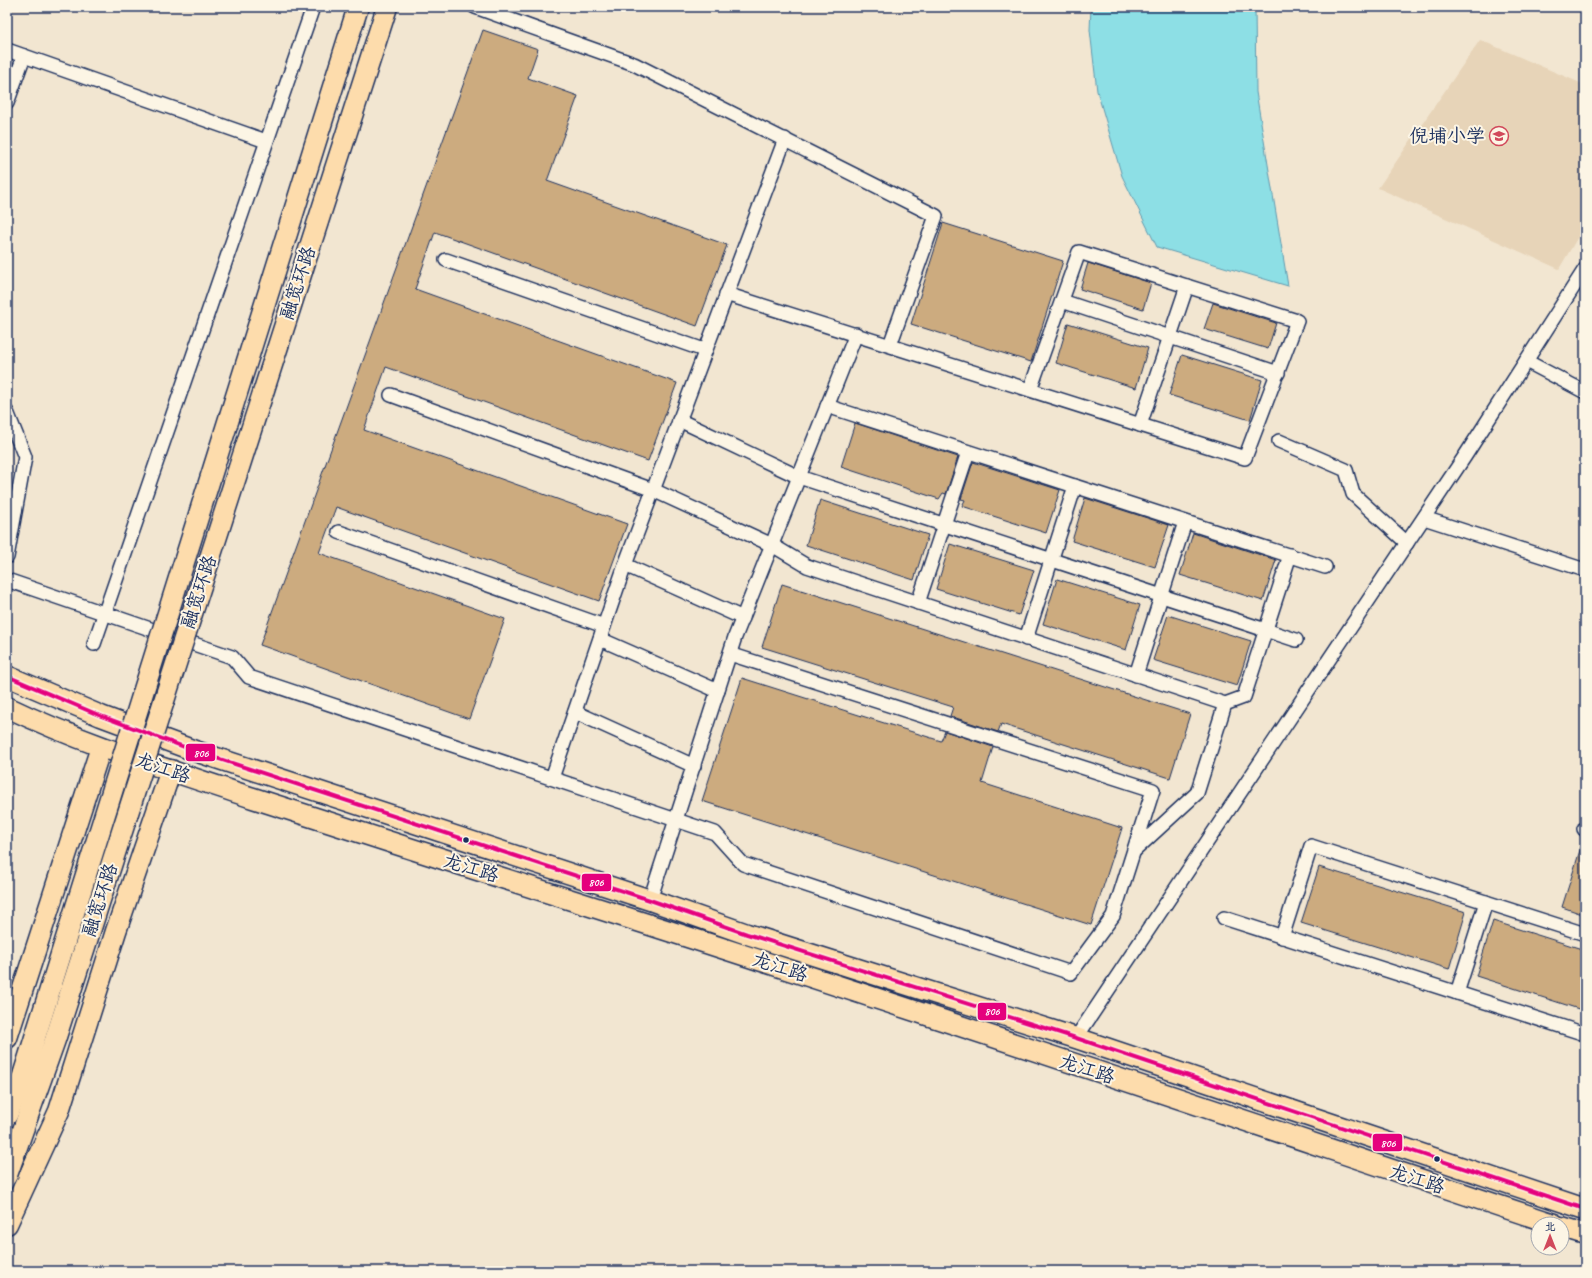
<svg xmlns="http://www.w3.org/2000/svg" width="1592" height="1278" viewBox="0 0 1592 1278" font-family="Caveat,'LXGW WenKai TC',sans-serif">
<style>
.built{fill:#e7d4b8}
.water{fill:#8ddfe5;stroke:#5f99af}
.building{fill:#ccab7f;stroke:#1b2f5e}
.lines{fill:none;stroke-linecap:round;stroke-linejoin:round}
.minor-casing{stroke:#1b2f5e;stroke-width:16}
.primary-casing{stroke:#1b2f5e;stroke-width:23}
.minor{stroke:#fcf5e5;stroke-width:13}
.primary{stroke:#fddcac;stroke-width:20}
.primary-bridge-casing{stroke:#1b2f5e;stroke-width:23;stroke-linecap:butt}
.primary-bridge{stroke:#fddcac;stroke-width:20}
.bus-1-casing{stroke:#fcf5e5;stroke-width:7}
.bus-1{stroke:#e5007d;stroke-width:4}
.bus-dot{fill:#1b2f5e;stroke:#fcf5e5;stroke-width:1.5}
.labels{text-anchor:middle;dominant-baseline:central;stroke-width:4;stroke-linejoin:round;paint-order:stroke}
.poi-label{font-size:19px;fill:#1b2f5e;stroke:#fcf5e5;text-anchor:end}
.street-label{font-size:19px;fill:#1b2f5e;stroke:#fcf5e5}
.line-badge{stroke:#fcf5e5;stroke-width:1.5}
.badge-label{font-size:11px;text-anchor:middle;font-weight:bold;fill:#fff}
</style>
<rect width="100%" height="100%" fill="#f2e6d1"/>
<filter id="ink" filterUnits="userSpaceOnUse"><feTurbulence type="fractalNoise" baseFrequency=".025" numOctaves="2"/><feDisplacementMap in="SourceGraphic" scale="8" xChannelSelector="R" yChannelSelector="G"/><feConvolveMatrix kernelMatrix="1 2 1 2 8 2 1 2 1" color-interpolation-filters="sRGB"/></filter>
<g filter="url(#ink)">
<polygon class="built" points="1480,40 1585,85 1585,225 1559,269 1378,188"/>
<polygon class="water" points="1091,7 1255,7 1256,92 1288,286 1157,247 1122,176 1097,91 1090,30"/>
<g class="building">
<polygon points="483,30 538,49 528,78 578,96 547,181 727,245 697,326 435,232 415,289 677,383 648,461 386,367 364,430 627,524 599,601 336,507 319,553 505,619 469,719 260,645"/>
<polygon points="943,223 1063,261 1031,362 911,324"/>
<polygon points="1088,263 1151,283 1143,309 1080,289"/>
<polygon points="1213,303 1276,323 1268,349 1204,329"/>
<polygon points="1068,323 1148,348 1136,388 1056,363"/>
<polygon points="1182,355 1262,380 1250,420 1169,395"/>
<polygon points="855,423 958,457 946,494 943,493 939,499 841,467"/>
<polygon points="973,462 1060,490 1046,533 962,506 965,500 961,499"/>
<polygon points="1085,498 1169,525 1155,567 1072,541"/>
<polygon points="820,500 928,535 914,580 806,545"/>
<polygon points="1193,533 1276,560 1263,601 1180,575"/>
<polygon points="950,544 1034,570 1019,615 936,589"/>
<polygon points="1057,579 1140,605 1126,650 1043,624"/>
<polygon points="782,584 1190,714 1170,778 1001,724 998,732 950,716 953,707 762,647"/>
<polygon points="1168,615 1251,641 1237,686 1153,660"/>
<polygon points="742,678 941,741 945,731 993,747 982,783 1122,828 1091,925 702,801"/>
<polygon points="1582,844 1585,844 1585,915 1562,907"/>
<polygon points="1319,867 1466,912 1449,969 1301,923"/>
<polygon points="1493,921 1585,950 1585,1011 1476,976"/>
</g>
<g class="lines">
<g class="minor-casing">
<g id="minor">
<polyline points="475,7 634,64 936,216 890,345"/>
<polyline points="7,50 266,141"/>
<polyline points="7,103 24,56"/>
<polyline points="446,260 704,350"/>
<polyline points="726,294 1245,458 1297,321 1079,252 1030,390"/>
<polyline points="1062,301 1278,373"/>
<polyline points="1526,361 1585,392"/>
<polyline points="391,395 653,490 772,545 807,566 1225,704"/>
<polyline points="827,406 1325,567"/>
<polyline points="7,412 25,457 7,557"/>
<polyline points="679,420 799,477 1296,640"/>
<polyline points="1140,425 1187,286"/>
<polyline points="1279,441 1346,470 1353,494 1407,543"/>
<polyline points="1424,518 1585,570"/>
<polyline points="339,532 604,626"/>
<polyline points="625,565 743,618"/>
<polyline points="7,580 232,657 249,677 715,833 743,864 1071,973 1113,916 1153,790 730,654"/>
<polyline points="918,603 968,452"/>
<polyline points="600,639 718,691"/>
<polyline points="1026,639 1075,486"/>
<polyline points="94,644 313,7"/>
<polyline points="1136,675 1185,522"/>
<polyline points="575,712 694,766"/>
<polyline points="552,778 625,565 785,139"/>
<polyline points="1584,829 1585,829"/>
<polyline points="1135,850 1197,793 1225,704 1244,697 1290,555"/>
<polyline points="650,900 735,637 856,334"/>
<polyline points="1224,918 1585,1034"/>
<polyline points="1282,937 1311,846 1585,934"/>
<polyline points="1457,993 1486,902"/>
<polyline points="1076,1038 1465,456 1585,269"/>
</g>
</g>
<g class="primary-casing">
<g id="primary">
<polyline points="7,676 101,716 195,751 650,900 747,934 1076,1038 1585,1209"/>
<path d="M7,707C86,745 170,770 253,798C378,839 503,878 628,918C937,1016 1245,1121 1554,1224"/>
<polyline points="7,1038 101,747"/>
<polyline points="7,1224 59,1111 116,931 171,770"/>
<polyline points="1562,1227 1585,1234"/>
</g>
</g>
<use href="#minor" class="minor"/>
<use href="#primary" class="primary"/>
<g class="primary-bridge-casing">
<g id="primary-bridge">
<polyline points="7,1115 21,1082 358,7"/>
<polyline points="7,1175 55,1040 387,7"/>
</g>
</g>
<use href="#primary-bridge" class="primary-bridge"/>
<g class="bus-1-casing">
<polyline id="bus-1" points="7,676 101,716 195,751 650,900 747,934 1076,1038 1585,1209"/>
</g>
<use href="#bus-1" class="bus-1"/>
</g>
</g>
<defs>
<g id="school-ring" transform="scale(1)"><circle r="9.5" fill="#fcf5e5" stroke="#d1495b" stroke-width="1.5"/><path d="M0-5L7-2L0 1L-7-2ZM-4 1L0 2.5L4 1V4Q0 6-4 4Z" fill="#d1495b"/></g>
</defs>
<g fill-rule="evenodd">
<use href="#school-ring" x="1499" y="136"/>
</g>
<g class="bus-dot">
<circle cx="466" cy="840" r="3.5"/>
<circle cx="1437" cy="1159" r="3.5"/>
</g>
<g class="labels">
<g class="poi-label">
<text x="1485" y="136">倪埔小学</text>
</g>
<g class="street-label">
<text transform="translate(298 283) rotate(-72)">融宽环路</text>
<text transform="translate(199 592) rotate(-72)">融宽环路</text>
<text transform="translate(163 768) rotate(19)">龙江路</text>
<text transform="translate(471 868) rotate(17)">龙江路</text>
<text transform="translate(100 900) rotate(-72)">融宽环路</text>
<text transform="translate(780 967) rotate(18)">龙江路</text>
<text transform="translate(1087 1069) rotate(18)">龙江路</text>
<text transform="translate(1417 1179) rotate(18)">龙江路</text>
</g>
</g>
<g class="line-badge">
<rect x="185" y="743" width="31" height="19" rx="4" fill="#e5007d"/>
<rect x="581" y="873" width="31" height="19" rx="4" fill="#e5007d"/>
<rect x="977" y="1002" width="30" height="19" rx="4" fill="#e5007d"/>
<rect x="1372" y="1133" width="31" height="19" rx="4" fill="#e5007d"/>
</g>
<g class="badge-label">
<text x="201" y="757">806</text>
<text x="596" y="886">806</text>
<text x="992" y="1015">806</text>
<text x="1388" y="1147">806</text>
</g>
<rect width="1592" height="1278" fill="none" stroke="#fcf5e5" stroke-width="24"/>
<rect x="12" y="12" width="1568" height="1254" fill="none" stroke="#1b2f5e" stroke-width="1.5" filter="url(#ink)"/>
<g transform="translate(1550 1236)"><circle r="19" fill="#fcf5e5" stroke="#a2a6af"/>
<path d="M0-3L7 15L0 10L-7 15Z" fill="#d1495b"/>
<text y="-6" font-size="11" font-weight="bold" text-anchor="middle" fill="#1b2f5e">北</text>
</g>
</svg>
